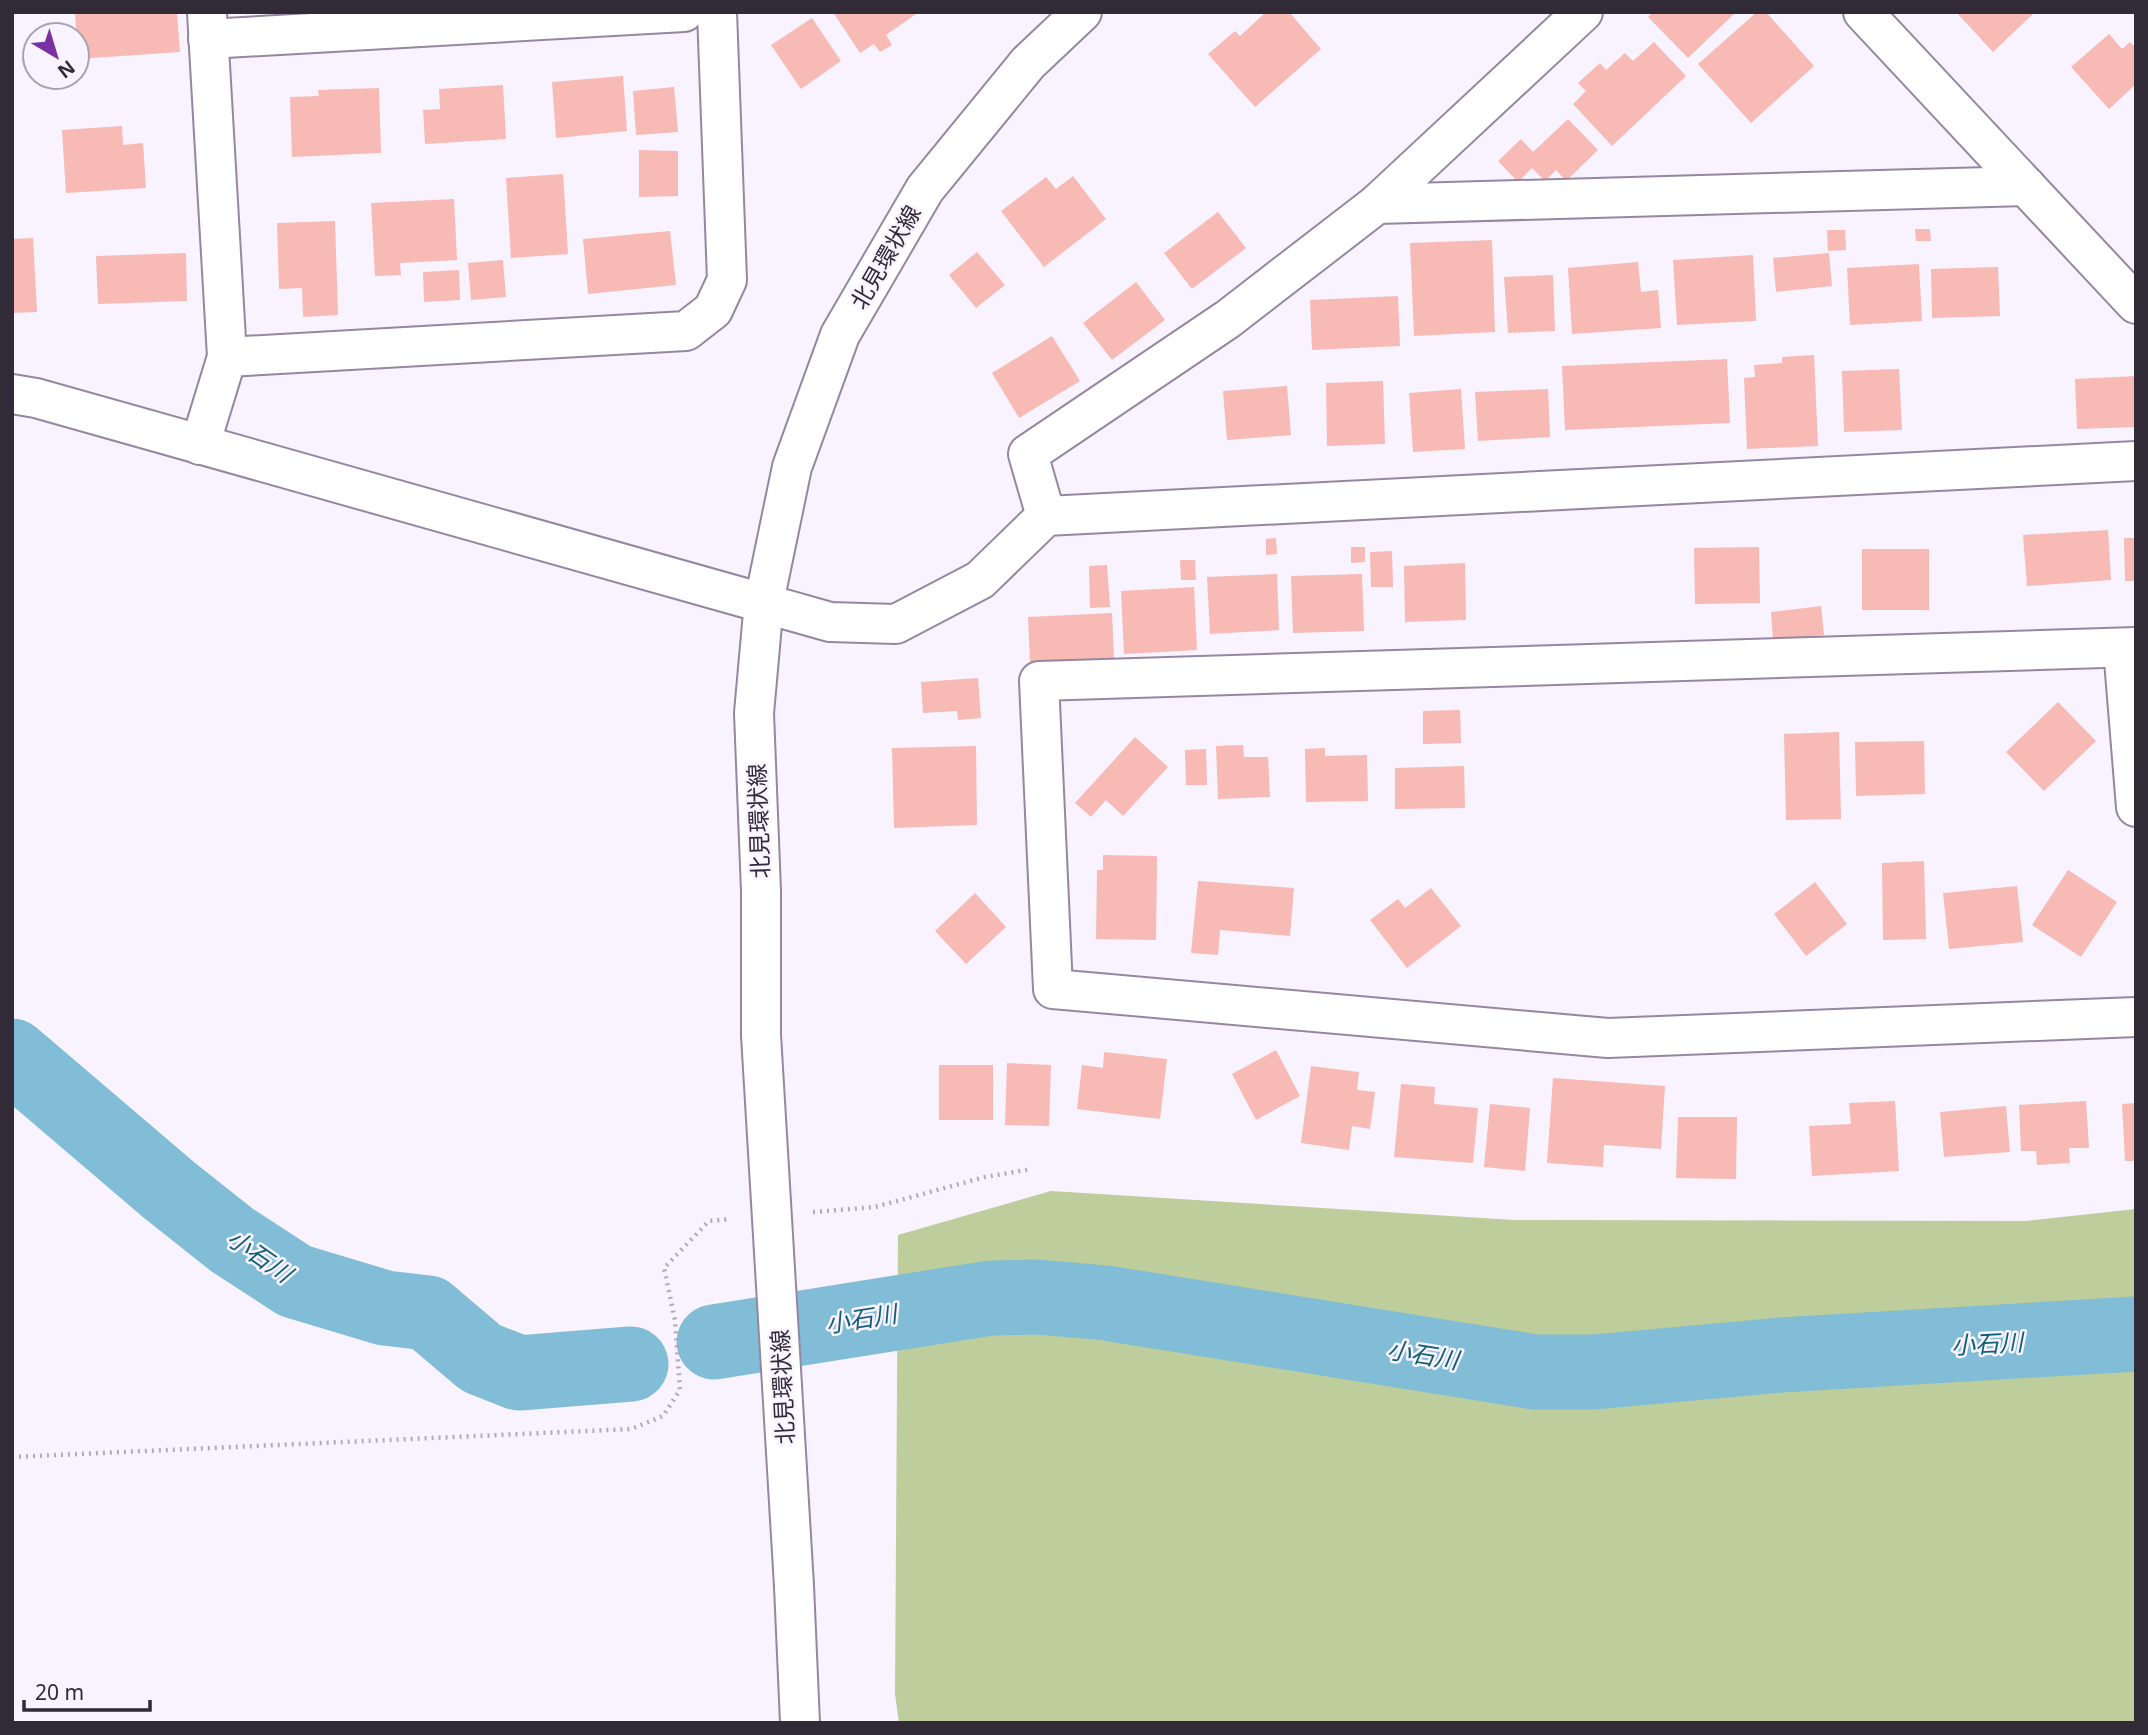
<svg xmlns="http://www.w3.org/2000/svg" width="2148" height="1735" viewBox="0 0 2148 1735" font-family="'Noto Sans','Noto Sans JP',sans-serif">
<style>
.green{fill:#bdcd9b}
.lines{fill:none;stroke-linecap:round;stroke-linejoin:round}
.river{stroke:#81bdd6;stroke-width:75}
.building{fill:#f7bab5}
.minor-casing{stroke:#9587a1;stroke-width:42}
.major-casing{stroke:#9587a1;stroke-width:42}
.path{stroke:#b1abb7;stroke-width:4.5;stroke-dasharray:2 5;stroke-linecap:butt}
.minor{stroke:#fff;stroke-width:38}
.major{stroke:#fff;stroke-width:38}
.major-bridge-casing{stroke:#9587a1;stroke-width:42;stroke-linecap:butt}
.major-bridge{stroke:#fff;stroke-width:38}
.labels{text-anchor:middle;dominant-baseline:central;stroke-width:5;stroke-linejoin:round;paint-order:stroke}
.street-label{font-size:23px;fill:#312b37;stroke:#f9f3ff}
.water-label{font-size:24px;font-style:italic;fill:#0e5e77;stroke:#f9f3ff}
</style>
<rect width="100%" height="100%" fill="#f9f3ff"/>
<polygon class="green" points="1051,1191 1514,1220 2025,1221 2136,1209 2136,1723 899,1723 895,1694 898,1235"/>
<g class="lines">
<g class="river">
<polyline points="12,1056 169,1190 232,1240 295,1281 385,1308 428,1313 481,1358 519,1373 631,1364"/>
<polyline points="714,1342 991,1298 1038,1297 1106,1303 1535,1372 1594,1372 1781,1355 2136,1334"/>
</g>
</g>
<g class="building">
<polygon points="75,12 177,12 180,52 78,59"/>
<polygon points="833,12 919,12 886,35 892,45 880,52 874,44 860,53"/>
<polygon points="1266,12 1289,12 1321,49 1255,107 1208,54 1235,31 1240,36"/>
<polygon points="1653,12 1736,12 1688,58 1648,17"/>
<polygon points="1757,12 1766,12 1814,66 1751,123 1698,64"/>
<polygon points="1956,12 2035,12 1993,52"/>
<polygon points="812,18 841,61 801,89 771,45"/>
<polygon points="2109,34 2122,49 2130,42 2136,48 2136,84 2109,109 2071,67"/>
<polygon points="1654,42 1686,76 1612,146 1573,104 1586,91 1578,83 1600,63 1606,70 1625,53 1633,61"/>
<polygon points="623,76 627,131 556,138 552,82"/>
<polygon points="503,85 506,139 425,144 423,110 440,109 439,89"/>
<polygon points="674,87 678,132 636,135 633,91"/>
<polygon points="379,88 381,153 292,157 290,97 319,96 318,90"/>
<polygon points="1568,119 1598,150 1566,181 1556,170 1545,181 1532,168 1518,182 1498,161 1521,139 1533,152"/>
<polygon points="122,126 123,145 143,143 146,188 66,193 62,130"/>
<polygon points="639,150 678,151 678,196 639,197"/>
<polygon points="563,174 568,254 511,258 506,178"/>
<polygon points="1073,176 1106,219 1044,267 1001,211 1046,177 1056,189"/>
<polygon points="454,199 457,260 400,263 401,275 375,276 371,203"/>
<polygon points="1218,212 1246,248 1192,289 1164,253"/>
<polygon points="335,221 338,315 303,317 302,288 279,289 277,223"/>
<polygon points="1915,229 1930,229 1931,241 1916,241"/>
<polygon points="1827,230 1845,230 1846,250 1828,251"/>
<polygon points="670,231 676,285 588,294 583,239"/>
<polygon points="33,238 37,312 12,313 12,239"/>
<polygon points="1492,240 1495,332 1414,336 1410,243"/>
<polygon points="977,252 1005,285 976,308 949,275"/>
<polygon points="186,253 187,301 98,304 96,256"/>
<polygon points="1829,253 1832,286 1776,292 1773,258"/>
<polygon points="1753,255 1756,321 1677,325 1673,260"/>
<polygon points="503,260 506,297 471,300 468,263"/>
<polygon points="1638,262 1641,292 1658,290 1661,328 1572,334 1568,268"/>
<polygon points="1919,264 1922,321 1850,325 1847,268"/>
<polygon points="1998,267 2000,316 1932,318 1931,269"/>
<polygon points="459,270 460,300 424,302 423,272"/>
<polygon points="1553,275 1555,331 1508,333 1504,277"/>
<polygon points="1136,282 1165,320 1112,360 1083,323"/>
<polygon points="1398,296 1400,346 1312,350 1310,300"/>
<polygon points="1052,336 1080,381 1019,418 992,373"/>
<polygon points="1814,355 1818,446 1747,449 1744,378 1755,377 1754,365 1782,363 1782,357"/>
<polygon points="1727,359 1730,423 1565,430 1562,366"/>
<polygon points="1899,369 1902,430 1844,432 1842,371"/>
<polygon points="2136,376 2136,427 2077,429 2075,379"/>
<polygon points="1383,381 1385,444 1327,446 1326,383"/>
<polygon points="1287,386 1291,435 1227,440 1223,391"/>
<polygon points="1461,389 1465,449 1413,452 1409,393"/>
<polygon points="1548,389 1550,437 1478,441 1475,392"/>
<polygon points="2108,530 2111,580 2027,586 2023,535"/>
<polygon points="1276,538 1277,554 1266,555 1266,539"/>
<polygon points="2124,538 2136,538 2136,581 2125,581"/>
<polygon points="1351,547 1365,547 1365,562 1351,563"/>
<polygon points="1759,547 1760,603 1695,604 1694,548"/>
<rect x="1862" y="549" width="67" height="61"/>
<polygon points="1392,551 1393,587 1371,587 1370,552"/>
<polygon points="1180,560 1195,560 1196,580 1181,580"/>
<polygon points="1465,563 1466,620 1405,622 1404,566"/>
<polygon points="1107,565 1110,607 1090,608 1089,566"/>
<polygon points="1277,574 1279,630 1210,634 1207,577"/>
<polygon points="1362,574 1364,631 1293,633 1291,576"/>
<polygon points="1194,587 1197,650 1124,654 1121,591"/>
<polygon points="1821,606 1824,635 1773,640 1771,612"/>
<polygon points="1112,613 1114,658 1030,662 1028,617"/>
<polygon points="978,678 981,718 958,720 957,711 923,713 921,682"/>
<polygon points="2058,702 2096,741 2044,791 2006,752"/>
<polygon points="1460,710 1461,743 1423,744 1423,711"/>
<polygon points="1839,732 1841,819 1786,820 1784,734"/>
<polygon points="1135,737 1168,767 1123,816 1106,800 1091,817 1075,803"/>
<polygon points="1924,741 1925,794 1856,796 1855,742"/>
<polygon points="1243,745 1244,757 1268,757 1270,797 1218,799 1216,746"/>
<polygon points="976,746 977,825 894,828 892,748"/>
<polygon points="1325,748 1325,756 1367,755 1368,801 1306,802 1305,749"/>
<polygon points="1206,749 1207,785 1186,785 1185,750"/>
<polygon points="1464,766 1465,808 1395,809 1395,768"/>
<polygon points="1103,855 1157,856 1156,940 1096,939 1097,870 1103,870"/>
<polygon points="1924,861 1926,939 1883,940 1882,863"/>
<polygon points="2068,870 2117,902 2081,957 2032,925"/>
<polygon points="1198,881 1294,888 1290,936 1220,930 1218,955 1191,953"/>
<polygon points="1815,882 1847,924 1806,956 1774,914"/>
<polygon points="2017,886 2023,942 1949,949 1943,893"/>
<polygon points="1431,888 1461,926 1407,968 1370,920 1398,899 1405,908"/>
<polygon points="975,893 1006,927 966,964 935,931"/>
<polygon points="1276,1050 1300,1096 1256,1120 1232,1074"/>
<polygon points="1104,1052 1167,1059 1160,1119 1077,1109 1082,1065 1103,1068"/>
<polygon points="1007,1063 1051,1065 1049,1126 1005,1125"/>
<rect x="939" y="1065" width="54" height="55"/>
<polygon points="1311,1066 1359,1072 1357,1090 1375,1092 1370,1129 1352,1126 1349,1150 1301,1143"/>
<polygon points="1553,1078 1665,1086 1661,1149 1604,1145 1603,1167 1547,1163"/>
<polygon points="1401,1084 1435,1087 1434,1104 1478,1108 1473,1163 1394,1157"/>
<polygon points="1895,1101 1899,1171 1812,1176 1809,1126 1851,1124 1849,1103"/>
<polygon points="2086,1101 2089,1148 2069,1148 2070,1163 2037,1165 2036,1151 2021,1151 2019,1105"/>
<polygon points="2136,1103 2136,1161 2125,1161 2122,1104"/>
<polygon points="1490,1104 1530,1108 1525,1171 1484,1167"/>
<polygon points="2006,1106 2010,1152 1944,1157 1940,1112"/>
<polygon points="1678,1117 1737,1117 1736,1179 1676,1178"/>
</g>
<g class="lines">
<g class="minor-casing">
<g id="minor">
<polyline points="1863,12 2136,304"/>
<polyline points="207,13 227,357"/>
<polyline points="208,39 684,12"/>
<polyline points="1377,204 2026,186"/>
<polyline points="12,394 36,398 830,622 896,624 980,580 1046,516 2136,461"/>
<polyline points="200,445 227,357 686,331 713,310 727,280 717,12"/>
<polyline points="1046,516 1028,454 1228,319 1377,204 1583,12"/>
<polyline points="2136,647 1039,681 1053,989 1608,1038 2136,1017"/>
<polyline points="2123,648 2136,807"/>
</g>
</g>
<g class="major-casing">
<g id="major">
<polyline points="761,1035 761,891 754,713 764,602 792,467 840,335 925,189 1028,63 1082,12"/>
<polyline points="794,1586 800,1723"/>
</g>
</g>
<g class="path">
<polyline points="813,1212 875,1207 985,1177 1032,1169"/>
<polyline points="12,1457 631,1429 663,1416 680,1390 675,1320 664,1268 709,1221 731,1219"/>
</g>
<use href="#minor" class="minor"/>
<use href="#major" class="major"/>
<g class="major-bridge-casing">
<polyline id="major-bridge" points="761,1035 794,1586"/>
</g>
<use href="#major-bridge" class="major-bridge"/>
</g>
<g class="labels">
<g class="street-label">
<text transform="translate(885 257) rotate(-60)">北見環状線</text>
<text transform="translate(758 821) rotate(-92)">北見環状線</text>
<text transform="translate(782 1387) rotate(-93)">北見環状線</text>
</g>
<g class="water-label">
<text transform="translate(260 1255) rotate(35)">小石川</text>
<text transform="translate(861 1318) rotate(-9)">小石川</text>
<text transform="translate(1987 1343) rotate(-3)">小石川</text>
<text transform="translate(1423 1354) rotate(9)">小石川</text>
</g>
</g>
<rect width="2148" height="1735" fill="none" stroke="#312b37" stroke-width="28"/>
<g transform="translate(56 56) rotate(142)"><circle r="33" fill="#f9f3ff" stroke="#a9a3af" stroke-width="2"/>
<path d="M0-5L12 26L0 18L-12 26Z" fill="#7930a3"/>
<text y="-10" font-size="19" font-weight="bold" text-anchor="middle" fill="#312b37">N</text>
</g>
<path d="M24 1700v10h126v-10" fill="none" stroke="#312b37" stroke-width="3.5"/>
<text x="35" y="1700" font-size="21" fill="#312b37" stroke="#f9f3ff" stroke-width="5" paint-order="stroke">20 m</text>
</svg>
